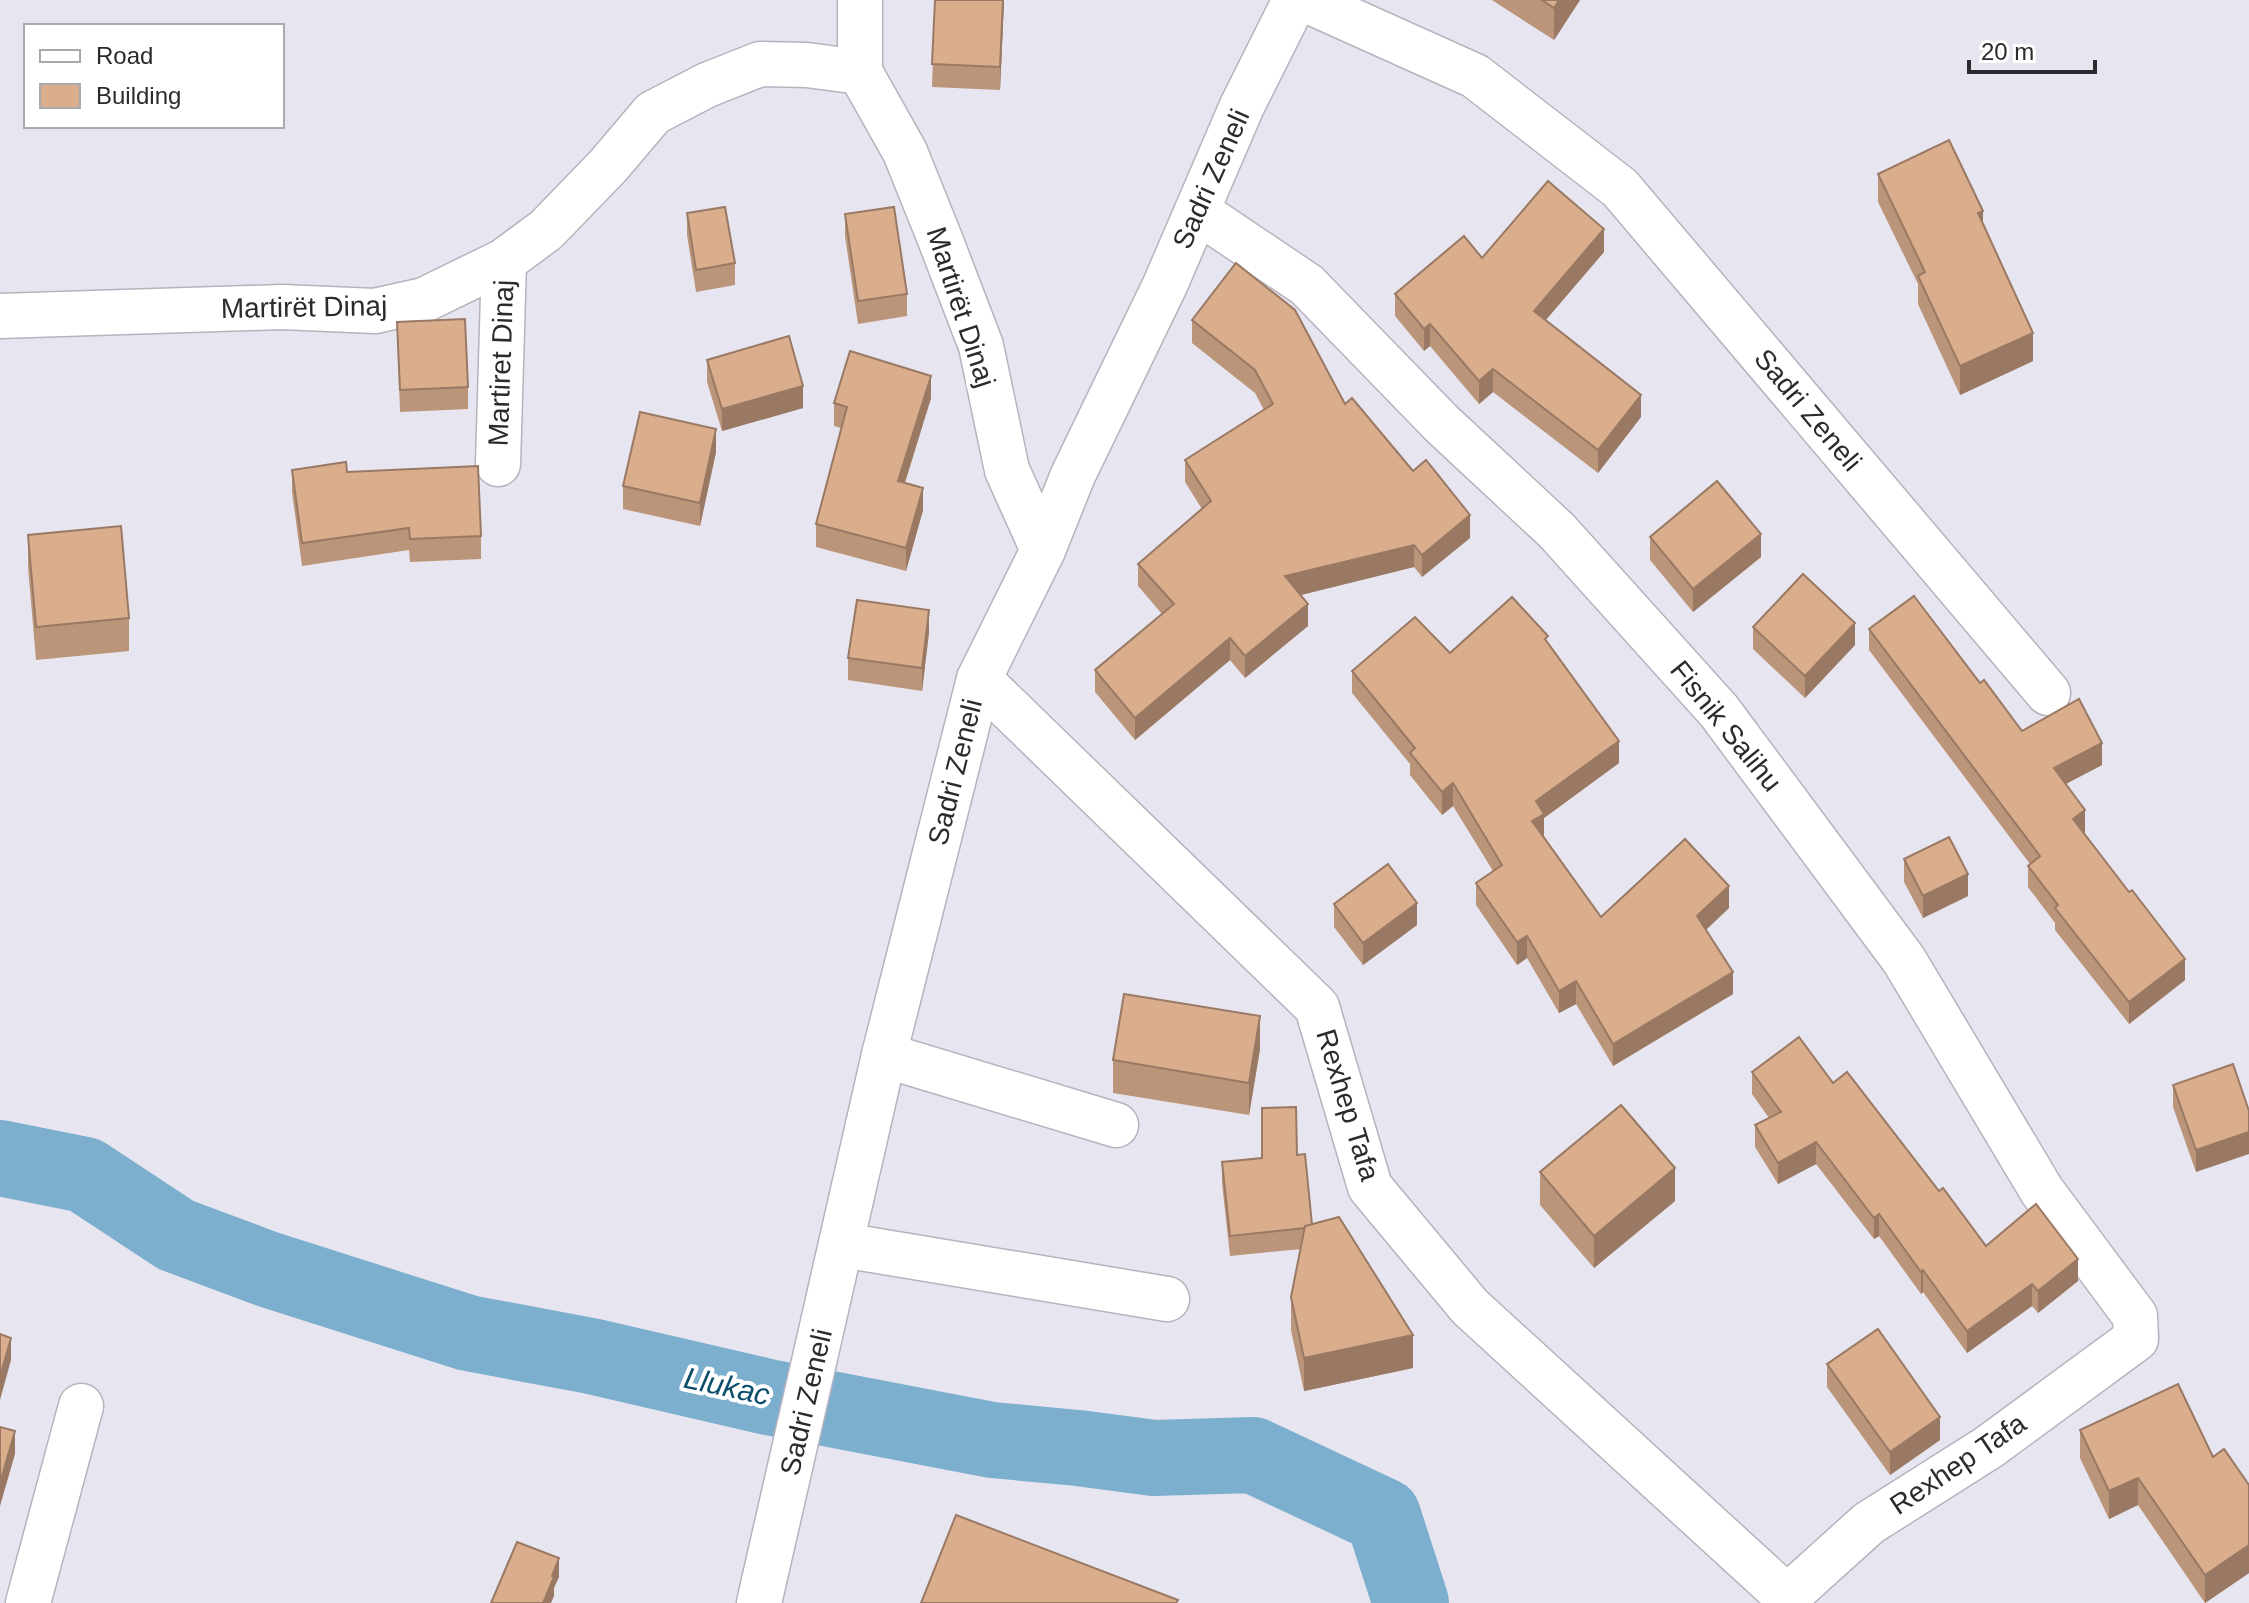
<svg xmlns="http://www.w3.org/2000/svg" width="2249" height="1603" viewBox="0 0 2249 1603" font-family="Helvetica,sans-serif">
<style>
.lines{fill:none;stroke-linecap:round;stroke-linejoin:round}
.river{stroke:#7cafcd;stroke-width:76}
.street-casing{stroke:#b5b3be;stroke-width:47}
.street{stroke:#fff;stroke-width:44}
.wall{fill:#bb9579}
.shaded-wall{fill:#997963}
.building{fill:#daad8d;stroke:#997963;stroke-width:2}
.labels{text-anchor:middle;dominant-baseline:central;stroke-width:8;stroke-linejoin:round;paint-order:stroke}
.street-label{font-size:28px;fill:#2b2a2f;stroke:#fff}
.water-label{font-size:30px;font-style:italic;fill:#0b4d6b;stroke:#fff}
</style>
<rect width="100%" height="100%" fill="#e7e5f0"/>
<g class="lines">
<polyline class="river" points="0,1158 85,1175 176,1235 267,1269 468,1333 591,1356 768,1397 992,1440 1078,1448 1154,1458 1253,1455 1383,1516 1411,1603"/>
<g class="street-casing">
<g id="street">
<polyline points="860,0 860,72"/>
<polyline points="1306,0 1475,76 1620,188 2048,693"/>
<polyline points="1197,211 1307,285 1442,424 1557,531 1719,711 1904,960 2042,1191 2135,1316 2136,1339 1989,1447 1869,1523 1787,1597"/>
<polyline points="0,316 282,307 375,311 424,300 504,261 546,230 608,166 653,113 707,85 760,64 807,65 860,72 905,152 940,239 981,346 1007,470 1043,550"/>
<polyline points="498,464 504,261"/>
<polyline points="979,679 1317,1007 1370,1187 1470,1307 1787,1597 1791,1603"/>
<polyline points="884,1055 1116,1125"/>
<polyline points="842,1245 1167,1299"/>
<polyline points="28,1603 81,1406"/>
<polyline points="759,1603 884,1055 979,679 1043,550 1073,475 1165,285 1242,106 1295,0"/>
</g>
</g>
<use href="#street" class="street"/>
</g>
<g class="wall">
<polygon points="935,0 1004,0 1000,90 932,87"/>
<polygon points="1492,0 1580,0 1554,40"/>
<polygon points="1878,174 1983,226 2033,361 1960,395 1918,304 1918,284 1878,202"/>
<polygon points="687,213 735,263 735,285 696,292 687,235"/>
<polygon points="845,214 907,294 907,316 858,324 845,236"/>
<polygon points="1604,252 1545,320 1641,417 1598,473 1493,392 1479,404 1430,346 1424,351 1395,316 1395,294 1482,258"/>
<polygon points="1192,320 1345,404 1413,471 1470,538 1422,577 1414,567 1300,595 1308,626 1245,678 1230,660 1135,740 1095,692 1095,670 1162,614 1138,586 1138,564 1202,509 1185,482 1185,460 1264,410 1255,393 1192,343"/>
<polygon points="397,322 468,387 468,409 400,412"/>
<polygon points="707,360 803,408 722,431 707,382"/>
<polygon points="931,398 905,483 923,510 906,571 816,547 816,524 841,428 834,426 834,403"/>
<polygon points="716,452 700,526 623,509 623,486"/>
<polygon points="292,470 347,472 481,536 481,559 410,562 409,550 302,566 292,492"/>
<polygon points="28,535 129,618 129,651 36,660 28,567"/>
<polygon points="1650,537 1761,557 1693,612 1650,560"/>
<polygon points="1753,627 1855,645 1805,698 1753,649"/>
<polygon points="1869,629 1980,683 2022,731 2102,765 2066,784 2085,832 2084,833 2185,980 2129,1024 2055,930 2055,923 2028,887 2028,866 2030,864 1869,650"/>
<polygon points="929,632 922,691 848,680 848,658"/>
<polygon points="1548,644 1619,763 1544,818 1544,836 1601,917 1729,908 1706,930 1733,994 1613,1066 1576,1004 1559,1013 1527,958 1517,965 1476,905 1476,883 1493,871 1453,806 1442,815 1410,775 1410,764 1352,693 1352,671 1450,653"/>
<polygon points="1904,859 1968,896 1923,918 1904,882"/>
<polygon points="1334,904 1417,925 1363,965 1334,927"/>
<polygon points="1260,1049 1249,1115 1113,1093 1113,1060"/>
<polygon points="1752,1072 1833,1083 1939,1191 1986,1246 2078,1281 2038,1313 2032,1306 1967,1353 1923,1292 1921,1294 1879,1236 1874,1239 1816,1164 1778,1184 1755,1147 1755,1125 1769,1118 1752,1094"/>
<polygon points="2173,1085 2249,1111 2196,1172 2173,1107"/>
<polygon points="1297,1155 1312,1224 1413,1368 1304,1391 1291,1330 1291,1297 1301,1249 1230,1256 1222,1183 1222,1162"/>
<polygon points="1540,1172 1675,1201 1594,1268 1540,1205"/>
<polygon points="1827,1364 1940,1440 1890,1475 1827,1387"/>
<polygon points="2080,1430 2213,1457 2249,1485 2249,1573 2205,1603 2138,1505 2109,1519 2080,1458"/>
</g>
<g class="shaded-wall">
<polygon points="1003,0 1004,0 1000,90 1000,67"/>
<polygon points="1559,0 1580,0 1554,40 1554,8"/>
<polygon points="1983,211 1983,239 1978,213"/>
<polygon points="1604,229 1604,252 1534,334 1534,311"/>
<polygon points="1430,324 1430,346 1424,351 1424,329"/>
<polygon points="2033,333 2033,361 1960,395 1960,366"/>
<polygon points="1493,369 1493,392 1479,404 1479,381"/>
<polygon points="931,376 931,398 898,504 898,481"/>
<polygon points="803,386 803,408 722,431 722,409"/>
<polygon points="1641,395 1641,417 1598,473 1598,450"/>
<polygon points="716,429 716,452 700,526 700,503"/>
<polygon points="923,488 923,510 906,571 906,548"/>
<polygon points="1470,515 1470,538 1422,577 1422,555"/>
<polygon points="1761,534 1761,557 1693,612 1693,589"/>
<polygon points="1414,545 1414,567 1285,599 1285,576"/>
<polygon points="1308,604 1308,626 1245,678 1245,656"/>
<polygon points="929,610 929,632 922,691 922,668"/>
<polygon points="1855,623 1855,645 1805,698 1805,676"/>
<polygon points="1230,638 1230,660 1135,740 1135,718"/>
<polygon points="1619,741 1619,763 1544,818 1544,836 1532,821 1536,801"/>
<polygon points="2102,743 2102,765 2054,790 2054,768"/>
<polygon points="1453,783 1453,806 1442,815 1442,792"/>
<polygon points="2085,810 2085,832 2073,840 2073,819"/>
<polygon points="1968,874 1968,896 1923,918 1923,896"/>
<polygon points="1729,886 1729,908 1697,938 1697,916"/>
<polygon points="1417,903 1417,925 1363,965 1363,943"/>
<polygon points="1527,936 1527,958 1517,965 1517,942"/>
<polygon points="2185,959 2185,980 2129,1024 2129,1002"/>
<polygon points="1733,972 1733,994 1613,1066 1613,1044"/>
<polygon points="1576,981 1576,1004 1559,1013 1559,991"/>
<polygon points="1260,1016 1260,1049 1249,1115 1249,1083"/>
<polygon points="2249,1132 2249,1154 2196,1172 2196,1150"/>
<polygon points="1816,1142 1816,1164 1778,1184 1778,1163"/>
<polygon points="1675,1168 1675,1201 1594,1268 1594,1236"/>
<polygon points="1879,1214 1879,1236 1874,1239 1874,1218"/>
<polygon points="2078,1259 2078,1281 2038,1313 2038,1291"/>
<polygon points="1923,1270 1923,1292 1921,1294 1921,1272"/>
<polygon points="2032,1284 2032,1306 1967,1353 1967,1331"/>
<polygon points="1413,1335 1413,1368 1304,1391 1304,1358"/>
<polygon points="11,1338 11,1360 0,1400 0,1377"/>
<polygon points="1940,1417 1940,1440 1890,1475 1890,1452"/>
<polygon points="15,1431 15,1454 0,1506 0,1483"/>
<polygon points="2138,1478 2138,1505 2109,1519 2109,1491"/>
<polygon points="2249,1545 2249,1573 2205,1603 2205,1575"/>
<polygon points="559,1558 559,1577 554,1588 554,1596 551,1603 543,1603"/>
</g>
<g class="building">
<polygon points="935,0 1003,0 1000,67 932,64"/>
<polygon points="1542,0 1559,0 1554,8"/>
<polygon points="1949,140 1983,211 1978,213 2033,333 1960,366 1918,276 1925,272 1878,174"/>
<polygon points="1548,181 1604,229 1534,311 1641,395 1598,450 1493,369 1479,381 1430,324 1424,329 1395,294 1464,236 1482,258"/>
<polygon points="725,207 735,263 696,270 687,213"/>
<polygon points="894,207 907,294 858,301 845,214"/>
<polygon points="1236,263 1295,310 1345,404 1352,398 1413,471 1426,460 1470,515 1422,555 1414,545 1285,576 1308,604 1245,656 1230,638 1135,718 1095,670 1174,604 1138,564 1211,501 1185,460 1273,404 1255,370 1192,320"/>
<polygon points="465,319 468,387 400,390 397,322"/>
<polygon points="789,336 803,386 722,409 707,360"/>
<polygon points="850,351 931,376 898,481 923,488 906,548 816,524 847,407 834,403"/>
<polygon points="640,412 716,429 700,503 623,486"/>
<polygon points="346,462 347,472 478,466 481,536 410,539 409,528 302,543 292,470"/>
<polygon points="1717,481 1761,534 1693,589 1650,537"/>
<polygon points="121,526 129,618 36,627 28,535"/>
<polygon points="1803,574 1855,623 1805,676 1753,627"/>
<polygon points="1914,596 1980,683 1984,680 2022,731 2079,699 2102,743 2054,768 2085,810 2073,819 2129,892 2132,890 2185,959 2129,1002 2055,908 2058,905 2028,866 2040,856 1869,629"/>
<polygon points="1512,597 1548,636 1545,639 1619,741 1536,801 1544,814 1532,821 1601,917 1685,839 1729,886 1697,916 1733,972 1613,1044 1576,981 1559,991 1527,936 1517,942 1476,883 1502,865 1453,783 1442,792 1410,753 1415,748 1352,671 1415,617 1450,653"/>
<polygon points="857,600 929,610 922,668 848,658"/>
<polygon points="1949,837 1968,874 1923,896 1904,859"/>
<polygon points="1388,864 1417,903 1363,943 1334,904"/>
<polygon points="1124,994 1260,1016 1249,1083 1113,1060"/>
<polygon points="1799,1037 1833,1083 1847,1072 1939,1191 1943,1188 1986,1246 2036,1204 2078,1259 2038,1291 2032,1284 1967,1331 1923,1270 1921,1272 1879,1214 1874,1218 1816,1142 1778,1163 1755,1125 1781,1112 1752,1072"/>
<polygon points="2233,1064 2249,1111 2249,1132 2196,1150 2173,1085"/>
<polygon points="1621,1105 1675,1168 1594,1236 1540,1172"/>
<polygon points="1296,1107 1297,1155 1305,1154 1312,1225 1305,1226 1305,1228 1230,1236 1222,1162 1262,1158 1262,1108"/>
<polygon points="1339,1217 1413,1335 1304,1358 1291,1297 1305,1226"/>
<polygon points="1878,1329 1940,1417 1890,1452 1827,1364"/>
<polygon points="0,1334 11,1338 0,1377"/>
<polygon points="2178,1384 2213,1457 2224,1449 2249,1485 2249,1545 2205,1575 2138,1478 2109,1491 2080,1430"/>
<polygon points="0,1427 15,1431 0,1483"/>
<polygon points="956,1515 1178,1600 1176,1603 921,1603"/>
<polygon points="517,1542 559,1558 552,1576 554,1577 543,1603 491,1603"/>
</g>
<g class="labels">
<g class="street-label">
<text transform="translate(1211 179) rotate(-66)">Sadri Zeneli</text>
<text transform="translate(304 307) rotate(-1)">Martirët Dinaj</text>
<text transform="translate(961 307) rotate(72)">Martirët Dinaj</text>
<text transform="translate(501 363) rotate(-88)">Martiret Dinaj</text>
<text transform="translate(1808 410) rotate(50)">Sadri Zeneli</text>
<text transform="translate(1726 726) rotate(51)">Fisnik Salihu</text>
<text transform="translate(955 772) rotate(-76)">Sadri Zeneli</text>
<text transform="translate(1348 1105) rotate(73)">Rexhep Tafa</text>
<text transform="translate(806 1402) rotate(-77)">Sadri Zeneli</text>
<text transform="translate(1958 1464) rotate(-34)">Rexhep Tafa</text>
</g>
<g class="water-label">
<text transform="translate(727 1386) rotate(12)">Llukac</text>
</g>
</g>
<rect x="24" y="24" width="260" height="104" fill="#ffffff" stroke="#aaaaac" stroke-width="2"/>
<rect x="40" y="50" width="40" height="12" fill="#ffffff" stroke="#aaaaac" stroke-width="2"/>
<text x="96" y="64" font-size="24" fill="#2b2a2f">Road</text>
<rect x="40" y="84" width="40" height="24" fill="#daad8d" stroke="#aaaaac" stroke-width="2"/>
<text x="96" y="104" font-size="24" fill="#2b2a2f">Building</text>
<path d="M1969 60v12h126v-12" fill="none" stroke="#2b2a2f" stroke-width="4"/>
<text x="1981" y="60" font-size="24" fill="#2b2a2f" stroke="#ffffff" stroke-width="6" paint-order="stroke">20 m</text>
</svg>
